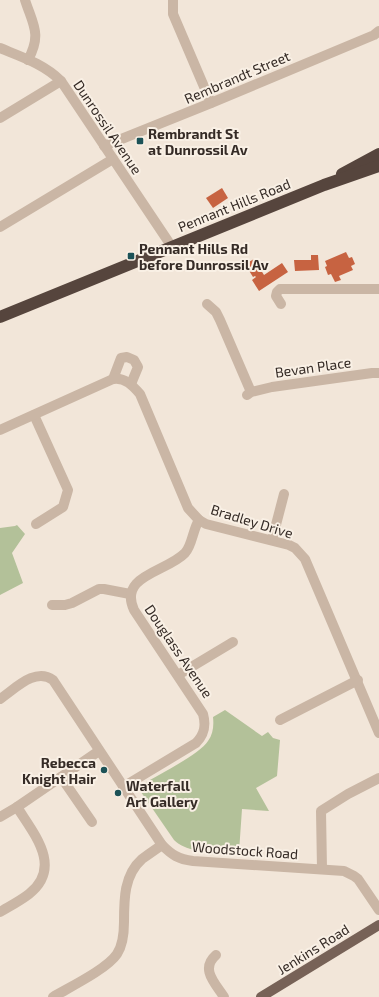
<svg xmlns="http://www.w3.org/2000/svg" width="379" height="997" viewBox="0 0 379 997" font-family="'Exo 2',sans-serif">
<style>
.green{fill:#b3c199}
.building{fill:#c76341}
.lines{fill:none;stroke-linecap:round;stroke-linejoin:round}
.minor{stroke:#cab6a5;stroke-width:10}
.major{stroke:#776257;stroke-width:10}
.highway{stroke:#56453d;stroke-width:12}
.poi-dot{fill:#1c5257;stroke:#f9f0e5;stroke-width:1.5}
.labels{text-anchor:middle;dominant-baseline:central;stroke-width:4;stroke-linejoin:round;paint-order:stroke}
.street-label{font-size:14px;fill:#352b26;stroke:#f9f0e5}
.poi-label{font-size:14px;font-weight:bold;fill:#352b26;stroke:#f9f0e5;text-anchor:start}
</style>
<rect width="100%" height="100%" fill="#f2e6d9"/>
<g class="green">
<polygon points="17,525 25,534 12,553 23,583 0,595 0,528 15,526"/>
<path d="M225,710L262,736L268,732L273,738L280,740L277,776L256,788L269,811L242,809L239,852C219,851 189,855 174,840L141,792L143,784C158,775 200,754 208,741C213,734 214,726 213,717Z"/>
</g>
<g class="building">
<polygon points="222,188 228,198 213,208 206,198"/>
<polygon points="346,252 349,258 352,257 355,264 351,266 353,270 339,276 341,280 335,282 331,274 328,275 325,267 327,266 325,261"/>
<polygon points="311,255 318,255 319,270 295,271 294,260 311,260"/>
<polygon points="254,259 264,275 282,263 288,272 259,291 252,280 256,277 255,276 253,277 248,269 250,268 247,263"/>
</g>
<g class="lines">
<g class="minor">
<path d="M25,0C33,25 42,34 28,60"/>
<polyline points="173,0 173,14 211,103"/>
<path d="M0,48C22,57 44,64 61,81L172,247"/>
<polyline points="0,118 61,81"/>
<polyline points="104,146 211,103 374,35 379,31"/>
<polyline points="0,227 113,159"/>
<polyline points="207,304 216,312 220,320 251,392"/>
<polyline points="281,304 276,296 277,292 280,289 379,289"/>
<polyline points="113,379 121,358 127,357 134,360 138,367 131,384"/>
<polyline points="247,395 251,392 272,387 372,373 379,373"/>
<polyline points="34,415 68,490 63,507 36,524"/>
<path d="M0,430L113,379C125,377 133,386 140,394L188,508L199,520L206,524L289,545L295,548L305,559L379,733"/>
<polyline points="272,540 284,494"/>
<polyline points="52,605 65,605 72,603 99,589 104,589 130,594"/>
<polyline points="178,675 233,642"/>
<path d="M0,699C15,689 35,667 53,680L162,845C172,855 178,859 193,861L344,871L354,876L358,879L379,910"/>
<polyline points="280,720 358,680"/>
<polyline points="61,777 92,822"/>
<path d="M123,787L196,743C205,734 206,725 203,714L134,610C118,575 167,572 185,553C192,546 193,529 199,520"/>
<polyline points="0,817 17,807 99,751"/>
<polyline points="322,869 321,811 348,794 379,778"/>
<path d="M0,912C10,906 20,901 29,894C63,867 34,834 17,807"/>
<path d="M216,955C200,969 215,983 224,997"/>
<path d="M53,997C70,987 107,969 117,954C123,945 124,933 124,922C124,899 124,875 142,859C149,854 156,849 162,845"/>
</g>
<polyline class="major" points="261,997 379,925"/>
<g class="highway">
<polyline points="342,174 379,154"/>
<polyline points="0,317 324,185 379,166"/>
</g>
</g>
<g class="poi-dot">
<rect x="136" y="137" width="8" height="8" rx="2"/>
<rect x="127" y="252" width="8" height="8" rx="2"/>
<circle cx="104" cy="770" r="4"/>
<circle cx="118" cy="793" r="4"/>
</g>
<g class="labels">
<g class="street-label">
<text transform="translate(237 77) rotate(-23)">Rembrandt Street</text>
<text transform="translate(108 127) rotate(56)">Dunrossil Avenue</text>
<text transform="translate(234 205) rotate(-22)">Pennant Hills Road</text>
<text transform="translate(313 367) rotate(-8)">Bevan Place</text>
<text transform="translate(252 521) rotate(17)">Bradley Drive</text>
<text transform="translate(179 651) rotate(56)">Douglass Avenue</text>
<text transform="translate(245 850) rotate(4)">Woodstock Road</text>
<text transform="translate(313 949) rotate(-32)">Jenkins Road</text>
</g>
<g class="poi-label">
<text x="148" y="133">Rembrandt St<tspan x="148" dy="16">at Dunrossil Av</tspan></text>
<text x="139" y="248">Pennant Hills Rd<tspan x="139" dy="16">before Dunrossil Av</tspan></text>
<text x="96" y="762" text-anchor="end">Rebecca<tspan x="96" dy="16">Knight Hair</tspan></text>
<text x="126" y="785">Waterfall<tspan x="126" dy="16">Art Gallery</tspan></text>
</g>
</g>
</svg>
